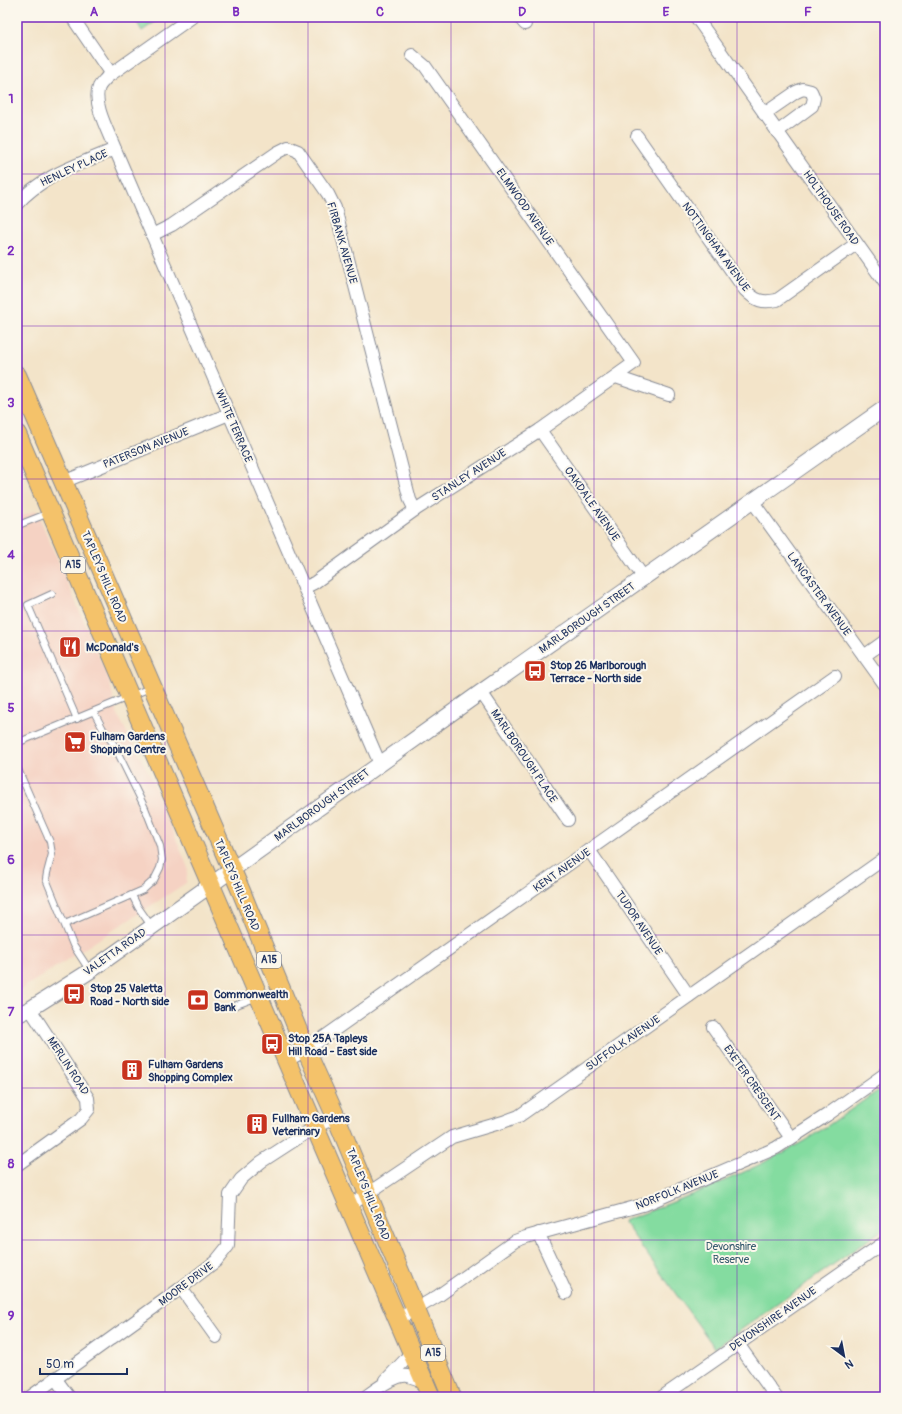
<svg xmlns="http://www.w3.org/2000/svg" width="902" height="1414" viewBox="0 0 902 1414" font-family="Pangolin,sans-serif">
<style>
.built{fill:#f5d2c3}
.green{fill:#84dca0;stroke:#50867f}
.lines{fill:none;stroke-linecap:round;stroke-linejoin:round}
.service-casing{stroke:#878a94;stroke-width:8}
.minor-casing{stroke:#878a94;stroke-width:14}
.tertiary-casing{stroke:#878a94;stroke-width:17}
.primary-casing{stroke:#878a94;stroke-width:20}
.service{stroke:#fff;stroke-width:6}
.minor{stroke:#fff;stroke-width:12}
.tertiary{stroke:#fff;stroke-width:15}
.primary{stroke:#f4c26a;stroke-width:18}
.grid{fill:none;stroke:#7b2cbf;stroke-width:1;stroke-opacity:0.55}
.labels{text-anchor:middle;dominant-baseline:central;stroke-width:4;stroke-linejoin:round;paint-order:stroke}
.shield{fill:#fbf7ec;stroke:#5e6b89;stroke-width:1}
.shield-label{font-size:10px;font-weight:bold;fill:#1b2f5e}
.street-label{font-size:11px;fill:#1b2f5e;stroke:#fbf7ec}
.poi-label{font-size:11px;font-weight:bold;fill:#1b2f5e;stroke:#fbf7ec;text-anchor:start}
.park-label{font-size:11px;fill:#355a6e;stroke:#fbf7ec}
.neatline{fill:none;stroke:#7b2cbf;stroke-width:1.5}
.grid-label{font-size:13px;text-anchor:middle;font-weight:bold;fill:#7b2cbf}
</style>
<rect width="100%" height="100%" fill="#fbf7ec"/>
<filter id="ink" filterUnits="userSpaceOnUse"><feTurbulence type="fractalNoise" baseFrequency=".025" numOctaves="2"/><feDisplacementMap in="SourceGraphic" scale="8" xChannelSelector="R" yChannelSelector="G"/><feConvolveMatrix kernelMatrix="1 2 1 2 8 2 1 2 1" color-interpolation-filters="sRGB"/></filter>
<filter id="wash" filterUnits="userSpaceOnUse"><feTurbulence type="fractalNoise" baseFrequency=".012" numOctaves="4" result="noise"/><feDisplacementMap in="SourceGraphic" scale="16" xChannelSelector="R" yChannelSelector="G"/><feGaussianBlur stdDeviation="0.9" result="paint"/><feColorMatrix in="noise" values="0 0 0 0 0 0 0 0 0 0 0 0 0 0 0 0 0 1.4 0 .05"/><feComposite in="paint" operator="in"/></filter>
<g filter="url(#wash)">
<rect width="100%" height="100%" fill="#f3e4c9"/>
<polygon class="built" points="36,510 109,680 117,714 148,771 188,868 186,883 17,992 17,518"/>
<g class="green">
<polygon points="134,17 162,17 142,31"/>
<path d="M885,1086V1228L715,1348L623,1221C685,1198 747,1174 804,1141C832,1124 858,1104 885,1086Z"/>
</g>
</g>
<g filter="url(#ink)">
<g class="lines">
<g class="service-casing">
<g id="service">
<polyline points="21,524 49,513"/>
<polyline points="52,594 28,605 77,719"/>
<polyline points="17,743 150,688"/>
<polyline points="17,767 50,842 52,854 47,873 46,879 73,945 90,971"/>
<polyline points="132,895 138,907 152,927"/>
<polyline points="65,924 143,890 154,880 160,868 162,860 160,846 145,808 114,745 103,729 94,712"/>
<polyline points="231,1007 258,997"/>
</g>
</g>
<g class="minor-casing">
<g id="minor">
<polyline points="72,17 111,74"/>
<path d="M192,17L107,77C105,80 101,83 99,87C92,103 109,133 115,149L380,764"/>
<polyline points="519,17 525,24"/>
<polyline points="696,17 885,283"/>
<polyline points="764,114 796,92 803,89 811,91 814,98 812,106 777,132"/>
<path d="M637,136L745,290C756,301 762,303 777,300L856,244"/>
<path d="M17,204C42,175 81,164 115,149"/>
<polyline points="152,235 172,225 278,152 288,147 298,151 328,194 335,208 410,500 415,510"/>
<polyline points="616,377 669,395"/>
<polyline points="540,430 644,578"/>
<polyline points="63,482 229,414"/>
<polyline points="753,502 885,685"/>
<polyline points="304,588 314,583 415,510 540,430 634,363 425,66 412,55"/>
<polyline points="864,656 885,641"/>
<polyline points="481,692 568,820"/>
<polyline points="589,850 689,996"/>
<polyline points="713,1027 791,1138"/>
<polyline points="286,1061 306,1050 835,676"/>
<polyline points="17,1165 81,1119 89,1109 88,1098 30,1009"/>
<polyline points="349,1206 452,1137 503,1122 519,1116 885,858"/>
<polyline points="539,1233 541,1239 566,1293"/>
<polyline points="181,1288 216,1337"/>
<polyline points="397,1320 438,1296 515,1241 526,1237 646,1204 776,1148 827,1115 885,1074"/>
<polyline points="738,1344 776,1397"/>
<polyline points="55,1378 69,1397"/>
<polyline points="386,1380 405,1360 411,1351"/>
<polyline points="30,1397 181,1288 216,1261 228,1246 230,1195 241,1179 261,1162 315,1127 336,1117"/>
<path d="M365,1397C375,1390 395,1374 408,1376C413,1377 419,1380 424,1381"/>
<polyline points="662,1397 885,1242"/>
</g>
</g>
<g class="tertiary-casing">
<polyline id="tertiary" points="17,1015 30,1009 90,971 481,692 885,408"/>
</g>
<g class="primary-casing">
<g id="primary">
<polyline points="17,375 241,891 306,1050 336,1117 452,1397"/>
<polyline points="17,434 431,1397"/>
</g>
</g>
<use href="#service" class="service"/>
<use href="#minor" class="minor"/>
<use href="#tertiary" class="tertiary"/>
<use href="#primary" class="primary"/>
</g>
</g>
<path class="grid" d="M165,17V1397M308,17V1397M451,17V1397M594,17V1397M737,17V1397M17,174H885M17,326H885M17,479H885M17,631H885M17,783H885M17,935H885M17,1088H885M17,1240H885"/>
<defs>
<g id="restaurant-square" transform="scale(1.15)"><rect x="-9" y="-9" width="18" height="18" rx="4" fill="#c8321e" stroke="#fbf7ec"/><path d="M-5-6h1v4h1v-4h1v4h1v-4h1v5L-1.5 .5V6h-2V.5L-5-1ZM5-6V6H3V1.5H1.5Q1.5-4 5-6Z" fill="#fff"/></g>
<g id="bus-square" transform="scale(1.15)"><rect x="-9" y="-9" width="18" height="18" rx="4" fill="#c8321e" stroke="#fbf7ec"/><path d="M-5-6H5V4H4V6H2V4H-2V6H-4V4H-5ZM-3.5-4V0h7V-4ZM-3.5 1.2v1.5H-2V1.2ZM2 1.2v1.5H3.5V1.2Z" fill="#fff"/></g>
<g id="supermarket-square" transform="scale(1.15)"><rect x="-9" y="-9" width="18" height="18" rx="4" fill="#c8321e" stroke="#fbf7ec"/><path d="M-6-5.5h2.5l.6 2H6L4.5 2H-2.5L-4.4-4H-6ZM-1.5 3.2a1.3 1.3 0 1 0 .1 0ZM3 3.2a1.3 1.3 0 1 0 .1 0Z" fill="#fff"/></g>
<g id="bank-square" transform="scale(1.15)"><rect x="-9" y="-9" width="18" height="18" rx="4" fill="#c8321e" stroke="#fbf7ec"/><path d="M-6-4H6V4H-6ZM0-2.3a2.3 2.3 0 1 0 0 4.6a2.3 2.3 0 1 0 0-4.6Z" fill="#fff"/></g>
<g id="building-square" transform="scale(1.15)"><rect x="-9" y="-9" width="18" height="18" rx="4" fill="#c8321e" stroke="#fbf7ec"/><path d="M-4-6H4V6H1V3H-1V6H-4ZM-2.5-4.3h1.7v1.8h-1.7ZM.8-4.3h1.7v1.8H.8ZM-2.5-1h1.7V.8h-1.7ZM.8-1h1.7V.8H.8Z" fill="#fff"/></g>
</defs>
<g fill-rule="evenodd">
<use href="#restaurant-square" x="70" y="647"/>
<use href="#bus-square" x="535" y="671"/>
<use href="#supermarket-square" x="75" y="742"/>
<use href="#bus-square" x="74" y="994"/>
<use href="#bank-square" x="198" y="1000"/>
<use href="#bus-square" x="272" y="1044"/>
<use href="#building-square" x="132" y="1070"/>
<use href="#building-square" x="257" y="1124"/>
</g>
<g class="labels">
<g class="shield">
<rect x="61" y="557" width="24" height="16" rx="3"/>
<rect x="257" y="952" width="24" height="16" rx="3"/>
<rect x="421" y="1345" width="24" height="16" rx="3"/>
</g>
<g class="shield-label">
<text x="73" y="565">A15</text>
<text x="269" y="960">A15</text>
<text x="433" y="1353">A15</text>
</g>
<g class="street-label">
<text transform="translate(74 168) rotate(-25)">HENLEY PLACE</text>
<text transform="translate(525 207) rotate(55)">ELMWOOD AVENUE</text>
<text transform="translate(831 208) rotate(55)">HOLTHOUSE ROAD</text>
<text transform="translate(342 243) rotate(74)">FIRBANK AVENUE</text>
<text transform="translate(716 247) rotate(54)">NOTTINGHAM AVENUE</text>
<text transform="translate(234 426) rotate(67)">WHITE TERRACE</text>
<text transform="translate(146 448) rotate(-22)">PATERSON AVENUE</text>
<text transform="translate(469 475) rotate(-33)">STANLEY AVENUE</text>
<text transform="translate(592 504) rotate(55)">OAKDALE AVENUE</text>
<text transform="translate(104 577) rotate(67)">TAPLEYS HILL ROAD</text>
<text transform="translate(819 594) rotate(54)">LANCASTER AVENUE</text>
<text transform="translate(587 618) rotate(-35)">MARLBOROUGH STREET</text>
<text transform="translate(524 756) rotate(56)">MARLBOROUGH PLACE</text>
<text transform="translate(322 805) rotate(-36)">MARLBOROUGH STREET</text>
<text transform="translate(562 870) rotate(-35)">KENT AVENUE</text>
<text transform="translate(237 885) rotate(67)">TAPLEYS HILL ROAD</text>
<text transform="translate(639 923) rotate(56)">TUDOR AVENUE</text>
<text transform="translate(115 952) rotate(-35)">VALETTA ROAD</text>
<text transform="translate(623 1043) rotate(-35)">SUFFOLK AVENUE</text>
<text transform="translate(68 1066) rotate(57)">MERLIN ROAD</text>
<text transform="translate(752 1083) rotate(55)">EXETER CRESCENT</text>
<text transform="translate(677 1190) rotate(-22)">NORFOLK AVENUE</text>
<text transform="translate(368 1194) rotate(68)">TAPLEYS HILL ROAD</text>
<text transform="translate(186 1284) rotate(-37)">MOORE DRIVE</text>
<text transform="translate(773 1319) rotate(-35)">DEVONSHIRE AVENUE</text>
</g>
<g class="poi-label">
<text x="86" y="647">McDonald's</text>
<text x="550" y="665">Stop 26 Marlborough<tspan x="550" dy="13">Terrace - North side</tspan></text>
<text x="90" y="736">Fulham Gardens<tspan x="90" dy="13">Shopping Centre</tspan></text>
<text x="90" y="988">Stop 25 Valetta<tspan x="90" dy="13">Road - North side</tspan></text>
<text x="214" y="994">Commonwealth<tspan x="214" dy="13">Bank</tspan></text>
<text x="288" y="1038">Stop 25A Tapleys<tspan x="288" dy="13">Hill Road - East side</tspan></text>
<text x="148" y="1064">Fulham Gardens<tspan x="148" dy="13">Shopping Complex</tspan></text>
<text x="272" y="1118">Fullham Gardens<tspan x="272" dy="13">Veterinary</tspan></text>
</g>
<g class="park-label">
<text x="731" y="1246">Devonshire<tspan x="731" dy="13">Reserve</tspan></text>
</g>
</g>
<rect width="902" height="1414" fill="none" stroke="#fbf7ec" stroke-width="44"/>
<g transform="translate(844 1356) rotate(148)" stroke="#fbf7ec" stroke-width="3" paint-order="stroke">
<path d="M0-3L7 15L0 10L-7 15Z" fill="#1b2f5e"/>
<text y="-6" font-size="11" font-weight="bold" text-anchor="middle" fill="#1b2f5e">N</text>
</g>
<path d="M40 1368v6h87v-6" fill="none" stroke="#1b2f5e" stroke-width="2"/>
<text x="46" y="1368" font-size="12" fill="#1b2f5e" stroke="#fbf7ec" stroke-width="3" paint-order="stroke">50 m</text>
<rect x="22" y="22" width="858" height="1370" class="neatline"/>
<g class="grid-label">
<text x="94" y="16">A</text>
<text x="236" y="16">B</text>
<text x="380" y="16">C</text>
<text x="522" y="16">D</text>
<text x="666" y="16">E</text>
<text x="808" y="16">F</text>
<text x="11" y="103">1</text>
<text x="11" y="255">2</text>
<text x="11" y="407">3</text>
<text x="11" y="559">4</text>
<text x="11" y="712">5</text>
<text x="11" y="864">6</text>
<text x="11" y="1016">7</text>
<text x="11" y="1168">8</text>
<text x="11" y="1320">9</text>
</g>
</svg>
